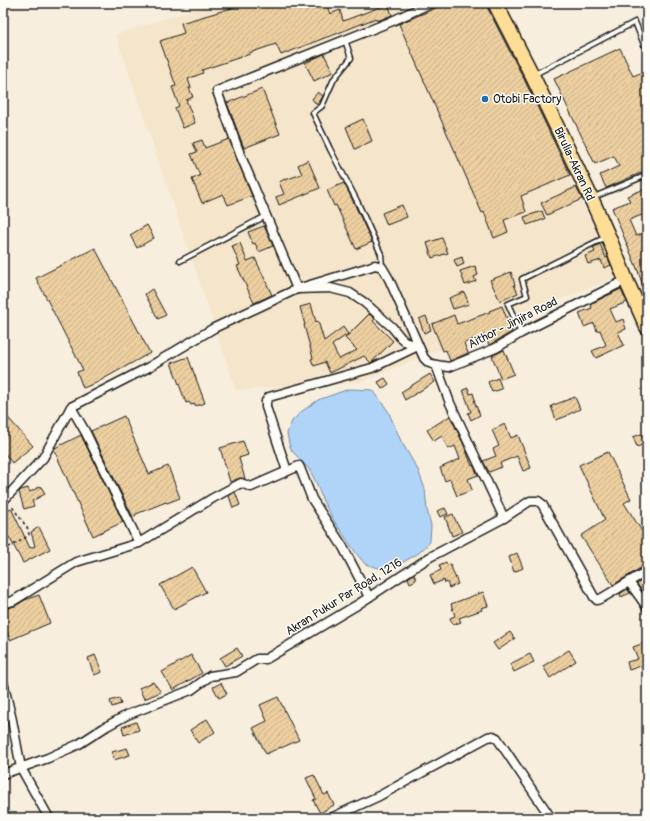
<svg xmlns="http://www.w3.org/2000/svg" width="650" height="821" viewBox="0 0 650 821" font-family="Pangolin,sans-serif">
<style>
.built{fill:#f5e5cb}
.water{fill:#b0d3f8;stroke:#758aa0}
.building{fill:url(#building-hatch);stroke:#1c1c1c}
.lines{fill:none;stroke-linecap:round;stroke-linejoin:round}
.lane-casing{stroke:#1c1c1c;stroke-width:7}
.street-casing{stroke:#1c1c1c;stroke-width:11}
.highway-casing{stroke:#1c1c1c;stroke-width:17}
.path{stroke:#1c1c1c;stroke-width:1.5;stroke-dasharray:3 3;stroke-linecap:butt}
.lane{stroke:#fdfcf7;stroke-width:4}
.street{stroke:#fdfcf7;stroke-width:8}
.highway{stroke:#fedd96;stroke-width:14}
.poi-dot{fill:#1f6fb2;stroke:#fdfcf7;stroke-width:1.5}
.labels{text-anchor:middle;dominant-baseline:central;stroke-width:3;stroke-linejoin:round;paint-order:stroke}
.poi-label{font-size:12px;fill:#1c1c1c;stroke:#fdfcf7;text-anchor:start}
.street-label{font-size:12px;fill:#1c1c1c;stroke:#fdfcf7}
</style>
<defs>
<pattern id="building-hatch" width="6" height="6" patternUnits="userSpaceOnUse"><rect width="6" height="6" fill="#edcfa0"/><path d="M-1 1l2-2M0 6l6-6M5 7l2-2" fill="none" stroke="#cbb189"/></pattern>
</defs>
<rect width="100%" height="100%" fill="#f8eedd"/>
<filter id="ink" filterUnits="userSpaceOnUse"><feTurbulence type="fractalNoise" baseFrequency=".025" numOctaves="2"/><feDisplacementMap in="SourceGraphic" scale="8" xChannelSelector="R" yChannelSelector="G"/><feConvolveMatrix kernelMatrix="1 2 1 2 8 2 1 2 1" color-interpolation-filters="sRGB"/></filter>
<g filter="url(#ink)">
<polygon class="built" points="211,3 486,3 506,51 618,276 361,382 236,390 116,35"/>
<polygon class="water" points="349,389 373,390 388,411 401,441 418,470 425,489 427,510 431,525 430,542 419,553 400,564 382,569 365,564 356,553 334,521 323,501 316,482 309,469 292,451 289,444 287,433 292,421 301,412 318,400"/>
<g class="building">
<polygon points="249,3 326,3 330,14 340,10 343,21 388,4 392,15 377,21 376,18 336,34 327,37 281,55 276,44 249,53 250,54 202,70 203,73 188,79 191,88 189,88 193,97 186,100 195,123 183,128 175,108 179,106 172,87 176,86 160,41 184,33 181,23"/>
<polygon points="447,3 487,3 487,7 524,79 570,175 521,196 526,212 504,220 508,232 494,238 484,212 482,213 399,24"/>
<polygon points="620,48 633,76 643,72 647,82 647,170 606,188 600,175 619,166 614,156 595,164 554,79"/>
<polygon points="324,54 333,72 314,81 305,63"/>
<polygon points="262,89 280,134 244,148 227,103"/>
<polygon points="318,92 323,96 320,101 317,105 312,99"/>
<polygon points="363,119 372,141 355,149 346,127"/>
<polygon points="229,139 252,196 228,205 223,194 202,203 192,179 200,176 191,154 197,152 193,143 202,140 205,148"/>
<polygon points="308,160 320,188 279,205 276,197 284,194 279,182 285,179 285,180 302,174 298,165"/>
<polygon points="344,183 354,203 372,242 356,249 336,205 334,206 327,190"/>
<polygon points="576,187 582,199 547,215 541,203"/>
<polygon points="647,188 647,213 629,220 636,236 647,232 647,295 646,295 638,271 612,208 630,201 627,196"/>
<polygon points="402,205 407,217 387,225 382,213"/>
<polygon points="542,211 545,219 527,225 524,217"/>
<polygon points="147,225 154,238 137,248 130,235"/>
<polygon points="264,226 273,246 259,252 255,243 253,244 248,232"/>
<polygon points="442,238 448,253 432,258 427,243"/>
<polygon points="240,243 247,261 255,258 272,295 254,303 237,266 240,265 232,246"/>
<polygon points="600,244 606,258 607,257 611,265 604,268 601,260 588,264 585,256 595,252 593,248"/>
<polygon points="95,248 150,353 96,383 83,388 77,372 83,370 36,278"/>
<polygon points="462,257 464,264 457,267 454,260"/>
<polygon points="475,266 478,275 474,277 476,281 465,285 460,271"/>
<polygon points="511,272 515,285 514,285 518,293 500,301 490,280"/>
<polygon points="152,289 166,315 158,319 145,294"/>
<polygon points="621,289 627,302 610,309 616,322 623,319 626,329 618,332 624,345 596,358 592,351 606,345 600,330 597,331 594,323 584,327 579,313 592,308 590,304"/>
<polygon points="464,292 469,304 453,309 449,298"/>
<polygon points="311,304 316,322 318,321 324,341 343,327 348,334 332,345 339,359 357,350 345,338 369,314 375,319 373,321 393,341 371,363 364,356 330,373 325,362 314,366 311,359 313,358 304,325 305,325 300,307"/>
<polygon points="502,306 512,332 489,345 485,335 464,343 468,353 450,361 446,350 443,351 432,324 454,315 457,324 490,312 489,311"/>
<polygon points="426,316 431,330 424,333 419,319"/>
<polygon points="504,350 514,374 501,379 492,356"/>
<polygon points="188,357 205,403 196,406 195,404 191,405 189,402 186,403 171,363"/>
<polygon points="430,374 435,382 405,400 401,392"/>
<polygon points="385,378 389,384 382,389 378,382"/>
<polygon points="498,378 502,389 492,392 488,382"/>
<polygon points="468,388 470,394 473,393 475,400 474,401 480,415 471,420 468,413 471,412 463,390"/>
<polygon points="575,397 580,409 567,415 567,416 556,420 551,406"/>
<polygon points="3,412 33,446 12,463 3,451"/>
<polygon points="124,416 149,474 168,466 180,498 167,503 166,502 136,514 136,515 133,517 91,431"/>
<polygon points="450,416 463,443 472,466 473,465 478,475 468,479 472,490 457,496 450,479 445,481 440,468 460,459 455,446 448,449 442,436 434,441 427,430"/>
<polygon points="505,424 511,438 518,435 531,468 523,471 517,456 500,463 502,467 489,472 483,461 496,456 493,449 499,446 492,430"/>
<polygon points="641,434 645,444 637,447 633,437"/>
<polygon points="81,435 123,522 93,536 54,450 55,448"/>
<polygon points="243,441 248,455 239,458 245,479 240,478 230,482 220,448"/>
<polygon points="608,452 631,499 624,503 647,539 647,566 644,566 613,585 581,536 605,520 579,465"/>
<polygon points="41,486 45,494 32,501 34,506 24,509 19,492 21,490 28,488 30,492"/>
<polygon points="235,492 240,505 233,508 229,496"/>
<polygon points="11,508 30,548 35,546 31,532 39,527 50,549 23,563 9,537 3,540 3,512"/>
<polygon points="445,508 448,514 440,517 437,511"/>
<polygon points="453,514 457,524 458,524 462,532 452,536 445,517"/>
<polygon points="517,553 523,568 514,572 509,557"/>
<polygon points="446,562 447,565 450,564 458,584 449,588 447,582 445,583 444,580 434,584 430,575 441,570 439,565"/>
<polygon points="192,567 206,592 174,609 160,585"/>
<polygon points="414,574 416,580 410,583 408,578"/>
<polygon points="643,580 645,584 647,583 647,598 637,584"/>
<polygon points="627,589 630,593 621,597 620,594"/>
<polygon points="483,592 488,606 481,608 482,610 459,618 461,622 453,625 450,618 455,616 451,604"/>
<polygon points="39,595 50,623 10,640 3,621 3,609 15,606 25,600"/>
<polygon points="510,632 515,639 498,650 493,643"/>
<polygon points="647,642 647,681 646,681 641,666 629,670 627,662 638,659 633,647"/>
<polygon points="237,648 242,656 225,666 220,658"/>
<polygon points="569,650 576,661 550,678 543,666"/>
<polygon points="530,654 534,662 514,672 510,664"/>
<polygon points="95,655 102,672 94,675 88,658"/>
<polygon points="191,655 202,673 173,690 162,672"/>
<polygon points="153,682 161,692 144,699 139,688"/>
<polygon points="221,683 227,694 219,698 213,687"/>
<polygon points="278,697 299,740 281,748 281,747 266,754 253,728 267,721 260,705"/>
<polygon points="119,698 121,704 112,707 110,701"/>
<polygon points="207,719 215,732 198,743 190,730"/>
<polygon points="136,722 139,730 124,735 122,727"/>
<polygon points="127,748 130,755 114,760 112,752"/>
<polygon points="314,775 324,795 328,793 334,805 320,813 313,800 316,799 306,778"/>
</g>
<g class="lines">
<g class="lane-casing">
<g id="lane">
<polyline points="345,40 351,58 334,79 322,106 313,113 330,149 357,201 381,254 382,267"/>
<polyline points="535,74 635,22 647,52"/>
<polyline points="594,197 647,175"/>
<polyline points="180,261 266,216"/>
<polyline points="521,333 508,304 527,296 522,279 606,237"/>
</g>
</g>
<g class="street-casing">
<g id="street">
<polyline points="418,346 407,343 401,338 392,327 365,303 350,293 330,288 297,289 240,154 217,91 390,22 431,3"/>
<polyline points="436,365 450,403 504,518"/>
<polyline points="71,407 86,433 139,543 213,498 241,483 251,487 299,466 300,468 312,499 343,547 369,597"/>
<polyline points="287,471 266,407 266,401 269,397 372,368 418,346"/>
<polyline points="3,501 43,458 71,407 149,367 214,328 297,289 369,267 375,265 382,267 389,279 424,358 429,363 436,365 449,367 496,348 521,333 626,280"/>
<polyline points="629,582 647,607"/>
<polyline points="3,604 13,601 76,562 139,543"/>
<polyline points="3,682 12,720 21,768 49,818"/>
<polyline points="3,774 48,758 79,744 107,726 127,715 191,690 210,676 236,672 257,659 266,659 357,605 430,557 504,518 530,501 538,501 542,504 594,597 597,600 602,598 647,571"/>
<polyline points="331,818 379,796 488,737 493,736 497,738 551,818"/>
</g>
</g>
<g class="highway-casing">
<polyline id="highway" points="495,3 532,75 591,198 608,236 626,280 647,327"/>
</g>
<polyline class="path" points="3,550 19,542 29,535 28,529 11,505"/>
<use href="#lane" class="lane"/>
<use href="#street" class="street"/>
<use href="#highway" class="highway"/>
</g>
</g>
<circle class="poi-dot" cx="485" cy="99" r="4"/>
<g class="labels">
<g class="poi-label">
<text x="493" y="99">Otobi Factory</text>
</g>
<g class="street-label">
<text transform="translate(574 164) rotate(65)">Birulia-Akran Rd</text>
<text transform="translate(513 323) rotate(-27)">Aithor - Jinjira Road</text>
<text transform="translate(344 597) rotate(-32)">Akran Pukur Par Road, 1216</text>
</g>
</g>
<rect width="650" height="821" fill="none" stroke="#fdfcf7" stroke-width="16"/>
<rect x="8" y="8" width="634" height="805" fill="none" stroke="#1c1c1c" stroke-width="1.5" filter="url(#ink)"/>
</svg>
